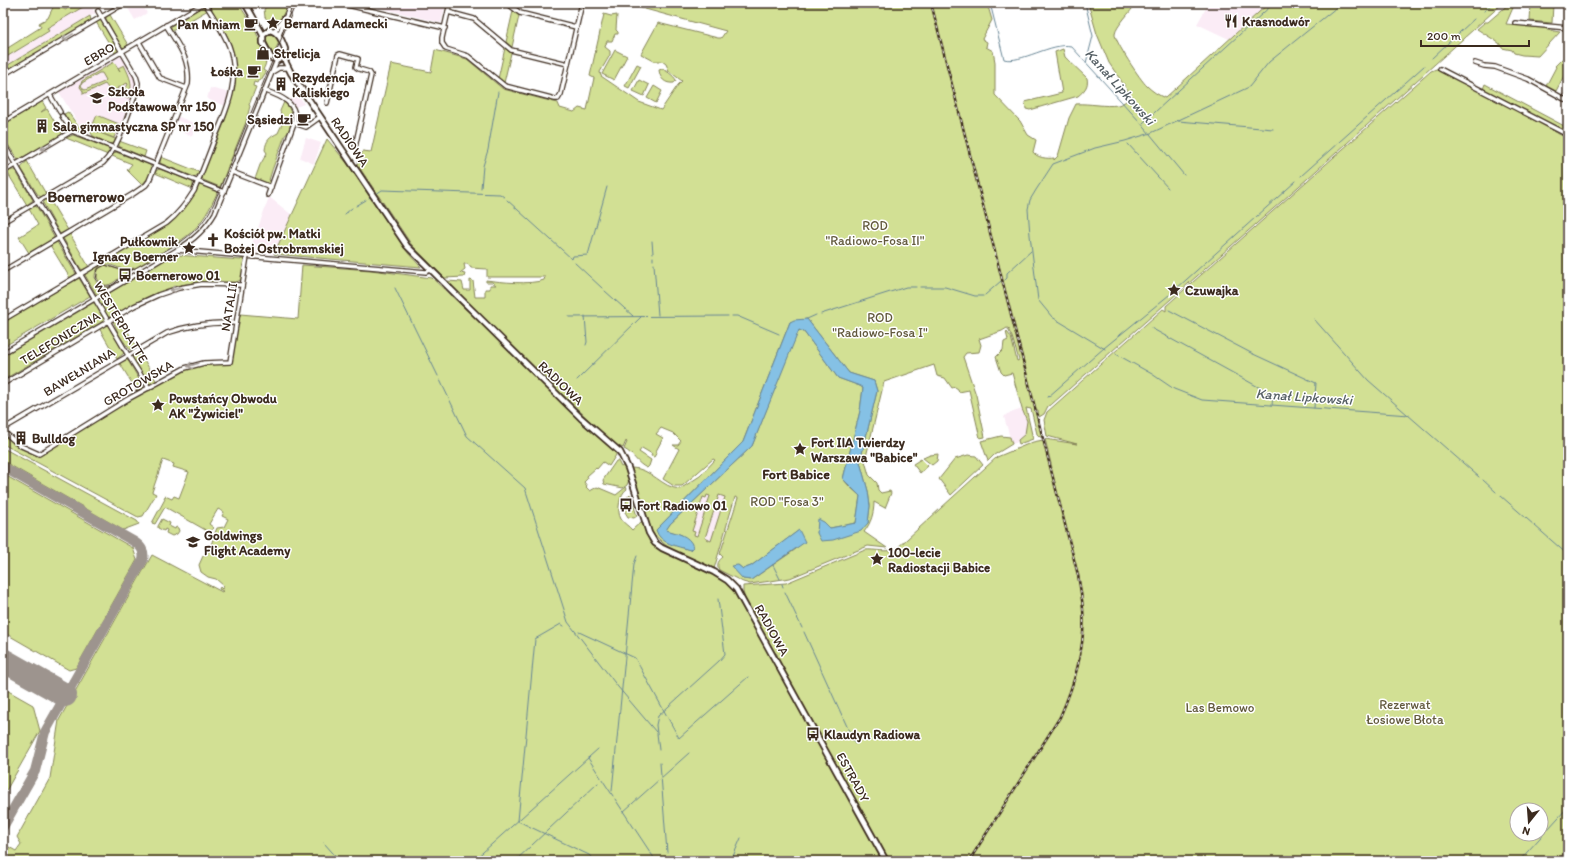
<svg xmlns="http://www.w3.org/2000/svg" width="1571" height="864" viewBox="0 0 1571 864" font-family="Itim,sans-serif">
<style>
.built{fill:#fbecf6}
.green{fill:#d2e094;stroke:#868559;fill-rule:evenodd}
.water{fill:#85c1e5;stroke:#678595}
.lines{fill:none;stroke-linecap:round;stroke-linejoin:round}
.stream{stroke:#678595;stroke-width:1}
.taxiway{stroke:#9d948e;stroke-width:10}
.runway{stroke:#9d948e;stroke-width:24}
.minor-casing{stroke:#3b2a1e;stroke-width:6}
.major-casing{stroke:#3b2a1e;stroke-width:8}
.minor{stroke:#fff;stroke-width:3.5}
.major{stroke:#fff;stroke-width:4.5}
.tram{stroke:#3b2a1e;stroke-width:1}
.rail-casing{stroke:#3b2a1e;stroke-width:2.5}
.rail{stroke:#fff;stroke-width:1;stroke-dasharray:3;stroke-linecap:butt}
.oneway{stroke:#a79f9a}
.labels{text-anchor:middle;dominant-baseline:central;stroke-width:3;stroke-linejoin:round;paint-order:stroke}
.poi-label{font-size:13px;font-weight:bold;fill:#3b2a1e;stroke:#fff;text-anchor:start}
.street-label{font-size:13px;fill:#3b2a1e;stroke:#fff}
.park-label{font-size:13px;fill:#61583c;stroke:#fff}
.water-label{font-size:14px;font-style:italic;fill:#555f64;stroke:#fff}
.neighbourhood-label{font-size:14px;font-weight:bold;fill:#3b2a1e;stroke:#fff}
.quarter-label{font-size:15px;font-weight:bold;fill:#3b2a1e;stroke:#fff}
</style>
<rect width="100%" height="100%" fill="#fff"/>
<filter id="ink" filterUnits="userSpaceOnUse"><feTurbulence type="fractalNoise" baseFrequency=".025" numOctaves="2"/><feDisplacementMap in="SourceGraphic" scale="8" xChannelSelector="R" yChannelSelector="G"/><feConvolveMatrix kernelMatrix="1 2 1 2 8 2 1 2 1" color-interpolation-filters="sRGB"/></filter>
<g filter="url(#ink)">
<g class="built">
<polygon points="129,3 141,3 147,13 135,20 126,5"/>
<polygon points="369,3 446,3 441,23 369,5"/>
<polygon points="1209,3 1251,3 1262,9 1229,39 1197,24"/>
<polygon points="88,4 96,13 3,68 3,59 49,32 47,28"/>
<polygon points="121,56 123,57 134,76 136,86 115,139 79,125 59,92"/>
<polygon points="210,88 230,93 226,106 207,99"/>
<polygon points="298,94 304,104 293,108 289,100"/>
<polygon points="177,116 196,124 192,136 183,133 186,124 176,120"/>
<polygon points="306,138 321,143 314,164 300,158"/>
<polygon points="269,197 292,215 274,254 247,252 254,239"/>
<polygon points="1025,408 1033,437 1012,444 1004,417 1007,414"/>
<polygon points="728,490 717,548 674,528 676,522 701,495"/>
</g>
<g class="green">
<polygon points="55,3 58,3 57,6 66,10 69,3 88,4 47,28 49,31 3,59 3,51 41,27 39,23 48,18"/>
<path d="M211,3H238L249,20L248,21L251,25H252C258,34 259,42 264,51L261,53C267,60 267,62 263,70L266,72L261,80L259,79L257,83L254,82L253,86L256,87L249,105L250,106L246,122L220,187L203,180L202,177C217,137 244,92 232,48C228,34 218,20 210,8Z"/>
<polygon points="272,3 289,3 278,24 269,22 265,17 264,9"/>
<path d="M623,3H987L992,20L982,39L987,42L986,47L993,51L995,62V95L1020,121L1028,135L1036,140L1033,152C1037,158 1048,159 1054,158V160L1058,156L1069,118L1076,104C1090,103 1104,107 1118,105C1123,104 1128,99 1133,98L1109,63L1097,34L1088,3H1136C1131,12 1116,26 1115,34C1114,40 1141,81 1147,86C1152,91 1158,95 1165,98L1269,3H1503L1307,179L1052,404L1048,406L1044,414L1039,417L1038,410H1035L1042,437H1040L1037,434L1031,409L1026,408L1033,439L1019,444L1018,440L1025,434L1027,421L1022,409L1012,373L1004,375L1001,372L996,357L1003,350L1004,342L1008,340L1006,332H1007L1011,337L1017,361L1019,360L1012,337L1008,329H1010L1007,328L1002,331L979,339L981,345L979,352L966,353L963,357L976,395L985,437L980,438L969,390L959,392L958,389L955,387L952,388L945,378L937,376L934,365L884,382L865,461L869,475L877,483L878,490L881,493L890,491L891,493L885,508L874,502C874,513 871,523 864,532L887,548L868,546L790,578L764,582L750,584L743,582L719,570C716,564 719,560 723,557L720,554L738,498L735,497L714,569L671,550L652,533L631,469L632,468C651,468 662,488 680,489L700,476L715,460L713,459L682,486H674L663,479L679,449L673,445H678L681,441L673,433L661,428L656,434L663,438L656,451L657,452L654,457L651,456L652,454L642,448L639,452L651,460L649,466L647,468C637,464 633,453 624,449L627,442L626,441L623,448L614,444L515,349L447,281L462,282L464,290H470V280L473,281L475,297H485V289H490V285H496L492,282H486V280C501,282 530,285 544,280L545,277H487V269L471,268L468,264H464L465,269L460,273L465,274L464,277L445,278L411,244L357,164L363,151L371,152L391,64L431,72L435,50L467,59L503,89L558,103L560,108L574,112L579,108L587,110L594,78L590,76L604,14L611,16L617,15L616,30L618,32V34H615L612,41H607L605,47L610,51V55L600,72L601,76L639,102L661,110L678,85L682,81L669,71L666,64L662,61H654L641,54L658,23L718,38H721L726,31ZM807,319L849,373L874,381L877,391L860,462L868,491L870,506L868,523L817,533L824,522L830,528L856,523L860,496L849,486L843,479L860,411L863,388L860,386L838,378L804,332L798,330L752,446L670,524L666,530L682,535L690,550L666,542L656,530L743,442L790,322ZM707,495L710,496L697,536L694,535L695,532L692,531L703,497L706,498ZM719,495L725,497L711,541L705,538ZM798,531L796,549L751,580L743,579L738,565L743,569L751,566Z"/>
<polygon points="1510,3 1515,3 1506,24 1546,28 1547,30 1560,32 1538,56 1522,55 1514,53 1512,50 1502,48 1499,43 1477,29 1485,22 1488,22"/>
<polygon points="1531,3 1568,3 1568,5 1553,4 1552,23 1530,21"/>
<polygon points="202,7 205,7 208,10 172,31 171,28 171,26"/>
<polygon points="513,11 519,16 512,47 506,42"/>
<polygon points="110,15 128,45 124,48 121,46 106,19 106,17"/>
<polygon points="90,16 91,21 3,74 3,68"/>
<polygon points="100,20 102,21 118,48 119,51 115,53 96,22"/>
<polygon points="270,34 275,35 279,42 273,55 266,41 266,36"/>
<polygon points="505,48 511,53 504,83 498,79"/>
<path d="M1063,49L1065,57L1087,78C1089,86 1084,91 1078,96L1030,110L1026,109L1025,102L1062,93L1055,52Z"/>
<polygon points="615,50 627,56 614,80 602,74"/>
<polygon points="1566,55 1568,57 1568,73 1566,72 1556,91 1546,86 1556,67 1555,66"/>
<path d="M114,62L120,71L118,68L124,65C130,77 134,85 128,98L123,95L128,84L127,83L118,88L120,92L119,93L117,89L111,92L105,84L83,94V91L80,87L82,81ZM99,73H102L106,80L104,82L85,90L83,89L81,85L82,83Z"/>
<polygon points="637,64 641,66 629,88 625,86"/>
<path d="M1439,68L1568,139V849L1556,861H889L778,659L777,654L773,651L745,599L743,592V586L786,583L865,550C875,549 887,553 896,549L997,457L1033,442L1043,440L1050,467L1052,468L1045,439L1077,444L1047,436L1044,420L1047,412L1163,309L1166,311V306L1431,71ZM1517,810H1541V834H1517Z"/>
<path d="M662,69C666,70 674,76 676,80L674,83C665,84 660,79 659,70Z"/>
<polygon points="639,80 649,85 644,96 633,91"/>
<polygon points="1485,84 1568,128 1568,133 1483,89"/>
<polygon points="654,86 662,91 656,103 647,98"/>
<polygon points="42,101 46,108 41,112 47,109 59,129 57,131 60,130 63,135 54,141 53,140 18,160 3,137 3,125"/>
<path d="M284,102C291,107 295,122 290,131C288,134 285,133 284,138C279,152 273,166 269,180L271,182L267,184L255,179L260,165L267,153L265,150C266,140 270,137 278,133L283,122L280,111Z"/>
<polygon points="68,112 78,126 84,128 83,133 73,128 64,114"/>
<polygon points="97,115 119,124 114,138 91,129"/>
<polygon points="88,128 115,139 116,139 113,144 110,144 93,136"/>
<polygon points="73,135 108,148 110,152 108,155 66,138"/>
<polygon points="327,139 347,163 408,253 421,267 274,254"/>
<polygon points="119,141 146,151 144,157 120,147 118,144"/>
<polygon points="116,152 150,165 152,169 147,179 142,185 127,170 132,164 112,156"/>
<polygon points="161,157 199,172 198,175 194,177 162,164 160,163"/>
<polygon points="27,161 46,194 41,197 38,195 21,168"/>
<polygon points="160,169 193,182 193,189 155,173 157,170"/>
<polygon points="12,170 15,170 33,200 27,205 7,172"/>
<path d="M200,184L218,191C201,229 191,235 156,256C148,261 139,268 129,269C119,271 111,261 100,266C94,272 93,279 99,286L109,288L98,295L96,294L85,275L86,272L176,217L189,202Z"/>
<polygon points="48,197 68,230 60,234 43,203"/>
<polygon points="34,206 37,207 54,237 53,239 29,253 19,237 38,225 29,209"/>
<polygon points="70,234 89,267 82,270 79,266 63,238"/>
<polygon points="57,242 76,274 70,278 50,245"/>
<path d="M177,255L241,260V259H244L242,280C239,280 237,282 234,283C216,284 199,281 181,285C155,291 134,303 112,317H108L99,302L101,298L172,256Z"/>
<path d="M105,265L108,266L128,272C119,276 113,287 103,285C97,281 95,275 99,268Z"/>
<path d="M302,265L371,270L432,278L499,340V342L502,345L505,346L584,423L616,452V455L609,466L603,462L597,469L596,468L587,476L588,478L584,482L587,486L586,487L590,491L597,487L616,495L626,487L627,489C620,493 616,511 621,519C623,523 629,526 632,530L642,521L650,543L658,549L712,573L717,577H720C744,595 756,628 770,653L769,657L773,658L884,861H3V851L7,846L16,851L21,844L17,837L50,778L59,720L152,555L222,592L223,591L219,589L220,587L222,589L224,586L216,579L208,577L201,572L199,565L203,556L207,554C212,546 213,536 217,528L224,527L228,519L222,516L224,512L218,509L209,524L214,528L209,532L165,507L155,524L152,523L165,499L164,498L165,496L172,499L174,496L179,498L189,472L173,467L174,464L163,460L152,492L156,494L143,516L138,517L3,444V433L18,445L40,454L180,371C197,365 213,362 232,363L240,314L298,319Z"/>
<polygon points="79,278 90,296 3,347 3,322"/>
<polygon points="93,303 95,303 105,320 3,380 3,356"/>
<polygon points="119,317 137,347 130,350 119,335 113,321"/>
<polygon points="106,325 108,325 124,353 117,359 99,328"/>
<polygon points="139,351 157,382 151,385 149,384 132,357 132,355"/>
<polygon points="127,360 129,362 143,386 143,390 138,393 119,362"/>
<polygon points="1001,436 1010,437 1012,444 994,455 988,461 981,441"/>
<polygon points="3,448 137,521 139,524 123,530 3,461"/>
<polygon points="938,454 937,461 932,465 923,458 930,455"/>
<polygon points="968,455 976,456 983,465 951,495 939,479 955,459"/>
<polygon points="621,459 631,484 631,486 629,480 627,485 623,488 604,484 603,480 616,461 618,461 621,467 623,466 620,460"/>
<polygon points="921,459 928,466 920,473 913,464"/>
<polygon points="3,474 133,548 137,560 76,668 69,670 3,632"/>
<polygon points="630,494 637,516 634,518 628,517 625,512 627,497"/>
<polygon points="162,519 170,523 169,526 175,529 176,527 178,528 179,531 177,534 172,536 166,533 167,530 165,529 164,531 158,528 158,526"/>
<polygon points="3,688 33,705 40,731 3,796"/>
</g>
<g class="water">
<path d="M807,319L849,373L874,381L877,391L860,462L868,491L870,506L868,523L861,531L833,540L821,541L817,533L818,519L824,522L830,528L856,523L860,496L843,479L860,411L863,388L860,386L838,378L804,332L799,330L752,446L670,524L666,530C676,533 690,535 693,547L690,550C677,546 660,544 656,530L743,442L790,322L794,320Z"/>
<polygon points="799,530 805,542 751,580 743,579 731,566 738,565 743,569 751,566"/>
</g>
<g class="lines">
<g class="stream">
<path d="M990,3L1004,59C1020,64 1052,42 1071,46L1140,122L1184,175"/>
<polyline points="1085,3 1093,36 1086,63"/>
<polyline points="1340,4 1341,3"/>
<polyline points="1484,11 1493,3"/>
<polyline points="1432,58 1474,19"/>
<polyline points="1178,121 1273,129"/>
<polyline points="1143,123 1274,3"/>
<polyline points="1128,144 1168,188"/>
<polyline points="1301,176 1424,66"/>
<polyline points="481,188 483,166 488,150 498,92"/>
<polyline points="376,194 382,190 500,194 504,197"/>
<polyline points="369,198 370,197"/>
<polyline points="507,200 572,259 573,256 588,255 607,187"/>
<polyline points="356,206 366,200"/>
<polyline points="345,214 352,208"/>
<polyline points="652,241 653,253"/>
<polyline points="653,257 653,260"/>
<polyline points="575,263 602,288"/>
<polyline points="654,264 658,315"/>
<polyline points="1005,280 1007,278 1007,273 1031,251"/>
<polyline points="920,287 945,287 975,296 983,296"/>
<polyline points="395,288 438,376"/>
<polyline points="1176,289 1296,181"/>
<polyline points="605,291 633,316"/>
<polyline points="985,295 1001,281"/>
<polyline points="1169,310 1251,353 1316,383 1314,408"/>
<polyline points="821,314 906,287 916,287"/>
<polyline points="585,316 587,342 586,345"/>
<polyline points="732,316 737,316 779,334"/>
<polyline points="569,317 728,316"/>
<polyline points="807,319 816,315"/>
<polyline points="1314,319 1368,380 1479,477"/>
<polyline points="1151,328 1273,395 1272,405"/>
<polyline points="1105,349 1052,317 1038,300 1030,235 1028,209 1030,200 1036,190 1053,164 1095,148 1125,141 1151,133 1249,87 1269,62 1337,7"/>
<polyline points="1116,354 1152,374 1174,389 1202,400 1409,415"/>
<polyline points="440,380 467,436 525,488 568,622 618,687 656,732"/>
<polyline points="577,380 642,316"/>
<polyline points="1048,397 1104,348 1169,295"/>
<polyline points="1483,480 1496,492"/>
<polyline points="1501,496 1568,555"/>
<polyline points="773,565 780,579"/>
<polyline points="782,584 783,587"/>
<polyline points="785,592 802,628"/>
<polyline points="564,626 561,624 535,639 518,821 589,855 596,861"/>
<polyline points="579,632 635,658 679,738 748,677"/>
<polyline points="804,632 855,744"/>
<path d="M1568,686C1564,693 1566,701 1568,708"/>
<polyline points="659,750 656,725 658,716 719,661 725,654 718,599"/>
<polyline points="588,758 613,796"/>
<polyline points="660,763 667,852"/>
<polyline points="612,791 634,564 637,556"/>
<polyline points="615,799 656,861"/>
<polyline points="623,812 689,753"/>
<polyline points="324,843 340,861"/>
<polyline points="417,861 418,860"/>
<polyline points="473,861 598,749"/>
<polyline points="515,861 598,783"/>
<polyline points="731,861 741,838"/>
<polyline points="1519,861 1568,807"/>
</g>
<path class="taxiway" d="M3,467L133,541C141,546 145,551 143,560L45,732L35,771L3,827"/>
<polyline class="runway" points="3,660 65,695"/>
<g class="minor-casing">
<g id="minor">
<polyline points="339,3 445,28"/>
<polyline points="450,3 442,38 442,43 446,49 468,56 505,86 555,99 558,99 561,94 582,3"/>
<polyline points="507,3 520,13 576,27"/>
<polyline points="448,12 474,19 511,50 568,64"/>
<polyline points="1515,23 1568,28"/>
<polyline points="273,31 276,29 284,18"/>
<polyline points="279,35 291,3"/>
<polyline points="139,42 160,78 186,88"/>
<polyline points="1475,63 1484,66 1495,67 1528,79 1568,101"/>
<polyline points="1440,69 1568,135"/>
<polyline points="274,71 279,68 286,68"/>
<polyline points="3,75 125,3"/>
<path d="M266,91C280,96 299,103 294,123L306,127L320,117"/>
<polyline points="50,95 60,112"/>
<polyline points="327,103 338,55 340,54 358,59 356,67 359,69 369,72 371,75 355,147"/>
<polyline points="62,116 72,131 224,192"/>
<polyline points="3,122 204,3"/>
<polyline points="3,143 128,355 149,388"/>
<polyline points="3,172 72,131"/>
<polyline points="232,172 271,187"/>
<polyline points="268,195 294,123"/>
<path d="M3,222L103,163C119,148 129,111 137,90L138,83L136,76L98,11"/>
<polyline points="177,250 426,272 431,270"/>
<path d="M3,271L133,194L146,185L149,181L188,84C190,58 179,47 166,25"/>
<path d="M3,320L167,223C178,214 186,204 194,191C201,174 208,157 214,140C227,110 241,79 229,46C223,30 213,17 205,3"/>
<path d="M3,353L177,250C194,240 206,229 215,213L277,60"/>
<polyline points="3,384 134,306 158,295 179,288 202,284 242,285"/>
<path d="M3,429L167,333C190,325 211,322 236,323"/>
<polyline points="3,431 19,445 39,454 128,399 185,368 204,363 230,362 247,256"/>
</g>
</g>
<g class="major-casing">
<g id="major">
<polyline points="245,3 263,35"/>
<path d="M270,30C279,32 282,41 285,49L283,57L278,60L271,58L263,43V35Z"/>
<polyline points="283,57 291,73 407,246 581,418 620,452 628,468 649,533 655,543 662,548 714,572 727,580 736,589 886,861"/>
<polyline points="1565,861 1568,858"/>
</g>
</g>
<use href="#minor" class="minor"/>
<use href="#major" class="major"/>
<path class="tram" d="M134,269L124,271L105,265L98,269L96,279C99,283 103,287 109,286C115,285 119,278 124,275C143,263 162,253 182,241C196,231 207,219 214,203L296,3"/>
<g class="rail-casing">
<path id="rail" d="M931,3L1078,575C1080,586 1082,597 1083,609C1086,646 1075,683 1060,717L969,861"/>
</g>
<use href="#rail" class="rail"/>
</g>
<defs><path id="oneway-shaft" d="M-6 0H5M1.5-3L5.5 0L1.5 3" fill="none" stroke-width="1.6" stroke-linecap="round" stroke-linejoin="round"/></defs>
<g class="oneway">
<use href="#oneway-shaft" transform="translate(68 37) rotate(149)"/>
<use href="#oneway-shaft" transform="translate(46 147) rotate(150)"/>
<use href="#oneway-shaft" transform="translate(176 289) rotate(166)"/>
<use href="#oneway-shaft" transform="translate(193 365) rotate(164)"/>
</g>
</g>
<defs>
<g id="restaurant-bare" transform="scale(1.08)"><path d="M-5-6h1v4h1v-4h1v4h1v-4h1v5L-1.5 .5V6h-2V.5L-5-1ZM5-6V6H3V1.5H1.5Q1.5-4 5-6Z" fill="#3b2a1e" stroke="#fff" stroke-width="2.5" paint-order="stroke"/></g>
<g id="sight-bare" transform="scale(1.08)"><path d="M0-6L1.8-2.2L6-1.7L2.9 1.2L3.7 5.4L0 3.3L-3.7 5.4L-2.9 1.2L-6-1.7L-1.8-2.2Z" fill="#3b2a1e" stroke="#fff" stroke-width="2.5" paint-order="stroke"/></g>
<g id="cafe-bare" transform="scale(1.08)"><path d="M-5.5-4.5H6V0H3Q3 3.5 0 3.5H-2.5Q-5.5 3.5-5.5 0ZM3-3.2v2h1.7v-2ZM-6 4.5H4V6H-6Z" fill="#3b2a1e" stroke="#fff" stroke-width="2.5" paint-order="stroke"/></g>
<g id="shop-bare" transform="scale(1.08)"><path d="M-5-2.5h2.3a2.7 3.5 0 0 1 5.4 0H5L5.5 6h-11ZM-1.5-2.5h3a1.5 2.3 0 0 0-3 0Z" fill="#3b2a1e" stroke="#fff" stroke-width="2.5" paint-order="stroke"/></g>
<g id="building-bare" transform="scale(1.08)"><path d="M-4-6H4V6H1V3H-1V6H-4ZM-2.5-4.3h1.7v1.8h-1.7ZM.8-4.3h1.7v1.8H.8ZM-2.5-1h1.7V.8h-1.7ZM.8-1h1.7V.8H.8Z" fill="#3b2a1e" stroke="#fff" stroke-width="2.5" paint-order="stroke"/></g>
<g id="school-bare" transform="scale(1.08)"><path d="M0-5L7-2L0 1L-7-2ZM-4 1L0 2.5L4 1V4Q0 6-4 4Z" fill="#3b2a1e" stroke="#fff" stroke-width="2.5" paint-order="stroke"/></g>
<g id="church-bare" transform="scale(1.08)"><path d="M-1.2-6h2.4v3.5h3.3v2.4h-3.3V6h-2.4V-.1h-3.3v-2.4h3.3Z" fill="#3b2a1e" stroke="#fff" stroke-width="2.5" paint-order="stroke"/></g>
<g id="bus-bare" transform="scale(1.08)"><path d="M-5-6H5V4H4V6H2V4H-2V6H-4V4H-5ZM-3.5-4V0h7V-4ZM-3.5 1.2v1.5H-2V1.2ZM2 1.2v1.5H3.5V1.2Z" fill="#3b2a1e" stroke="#fff" stroke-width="2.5" paint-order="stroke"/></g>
</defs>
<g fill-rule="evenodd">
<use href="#restaurant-bare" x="1231" y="21"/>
<use href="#sight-bare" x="273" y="23"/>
<use href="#cafe-bare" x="251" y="24"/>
<use href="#shop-bare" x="263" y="53"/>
<use href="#cafe-bare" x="254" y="71"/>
<use href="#building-bare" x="281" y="84"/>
<use href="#school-bare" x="97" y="98"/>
<use href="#cafe-bare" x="304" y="119"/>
<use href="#building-bare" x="42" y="126"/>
<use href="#church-bare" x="213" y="240"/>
<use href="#sight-bare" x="189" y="248"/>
<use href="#bus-bare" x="125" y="275"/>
<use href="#sight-bare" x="1174" y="290"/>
<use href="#sight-bare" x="158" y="405"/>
<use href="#building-bare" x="21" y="438"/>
<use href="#sight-bare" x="800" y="449"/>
<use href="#bus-bare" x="626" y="505"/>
<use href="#school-bare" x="193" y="542"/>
<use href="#sight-bare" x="877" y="559"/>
<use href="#bus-bare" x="813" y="734"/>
</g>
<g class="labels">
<g class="poi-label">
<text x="1242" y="21">Krasnodwór</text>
<text x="284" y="23">Bernard Adamecki</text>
<text x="240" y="24" text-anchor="end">Pan Mniam</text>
<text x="274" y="53">Strelicja</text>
<text x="243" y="71" text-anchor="end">Łośka</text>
<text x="292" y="77">Rezydencja<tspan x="292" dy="15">Kaliskiego</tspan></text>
<text x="108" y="91">Szkoła<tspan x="108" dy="15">Podstawowa nr 150</tspan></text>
<text x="293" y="119" text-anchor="end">Sąsiedzi</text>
<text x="53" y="126">Sala gimnastyczna SP nr 150</text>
<text x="224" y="233">Kościół pw. Matki<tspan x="224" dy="15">Bożej Ostrobramskiej</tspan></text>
<text x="178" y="241" text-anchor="end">Pułkownik<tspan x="178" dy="15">Ignacy Boerner</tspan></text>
<text x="136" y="275">Boernerowo 01</text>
<text x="1185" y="290">Czuwajka</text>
<text x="169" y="398">Powstańcy Obwodu<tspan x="169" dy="15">AK "Żywiciel"</tspan></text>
<text x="32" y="438">Bulldog</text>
<text x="811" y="442">Fort IIA Twierdzy<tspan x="811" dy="15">Warszawa "Babice"</tspan></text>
<text x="637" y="505">Fort Radiowo 01</text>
<text x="204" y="535">Goldwings<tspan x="204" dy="15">Flight Academy</tspan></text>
<text x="888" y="552">100-lecie<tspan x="888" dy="15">Radiostacji Babice</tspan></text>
<text x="824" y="734">Klaudyn Radiowa</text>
</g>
<g class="street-label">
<text transform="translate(99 54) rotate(-30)">EBRO</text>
<text transform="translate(350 142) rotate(56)">RADIOWA</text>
<text transform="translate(229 307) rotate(-81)">NATALII</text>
<text transform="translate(121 322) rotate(59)">WESTERPLATTE</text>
<text transform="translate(60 338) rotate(-31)">TELEFONICZNA</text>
<text transform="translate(79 372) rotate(-31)">BAWEŁNIANA</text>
<text transform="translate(138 383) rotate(-30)">GROTOWSKA</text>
<text transform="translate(561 383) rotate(44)">RADIOWA</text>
<text transform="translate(772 630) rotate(61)">RADIOWA</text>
<text transform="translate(853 777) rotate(61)">ESTRADY</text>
</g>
<g class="park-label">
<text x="875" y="225">ROD<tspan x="875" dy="15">"Radiowo-Fosa II"</tspan></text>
<text x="880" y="317">ROD<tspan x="880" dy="15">"Radiowo-Fosa I"</tspan></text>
<text x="787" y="501">ROD "Fosa 3"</text>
<text x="1405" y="704">Rezerwat<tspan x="1405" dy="15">Łosiowe Błota</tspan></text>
<text x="1220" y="707">Las Bemowo</text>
</g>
<g class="water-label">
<text transform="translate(1120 87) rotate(48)">Kanał Lipkowski</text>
<text transform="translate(1304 397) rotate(4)">Kanał Lipkowski</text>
</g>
<g class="neighbourhood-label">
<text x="796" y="474">Fort Babice</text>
</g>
<g class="quarter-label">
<text x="86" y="197">Boernerowo</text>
</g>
</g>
<rect width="1571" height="864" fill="none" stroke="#fff" stroke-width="16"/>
<rect x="8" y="8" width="1555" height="848" fill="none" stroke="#3b2a1e" stroke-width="1.5" filter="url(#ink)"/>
<g transform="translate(1529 822) rotate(197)"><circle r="19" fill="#ffffff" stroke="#b1aaa5"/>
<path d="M0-3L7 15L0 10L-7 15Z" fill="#3b2a1e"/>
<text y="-6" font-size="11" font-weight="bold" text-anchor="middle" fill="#3b2a1e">N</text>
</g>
<path d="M1421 40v6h108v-6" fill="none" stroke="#3b2a1e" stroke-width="2"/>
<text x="1427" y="40" font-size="12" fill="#3b2a1e" stroke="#ffffff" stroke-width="3" paint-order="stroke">200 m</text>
</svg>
